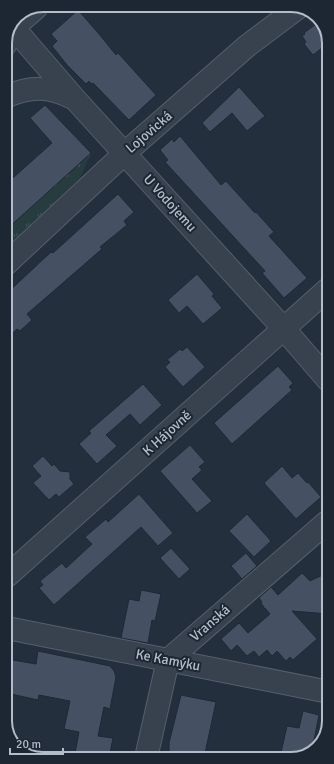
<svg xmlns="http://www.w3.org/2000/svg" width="334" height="764" viewBox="0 0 334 764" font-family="Signika,sans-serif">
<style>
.grass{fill:url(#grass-tufts)}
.building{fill:#455162;stroke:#1f2835}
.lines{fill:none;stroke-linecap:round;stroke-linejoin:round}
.minor-casing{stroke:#565f6c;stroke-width:24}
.minor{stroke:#38414e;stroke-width:22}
.labels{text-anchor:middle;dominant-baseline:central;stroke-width:4;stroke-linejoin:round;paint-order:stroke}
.street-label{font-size:14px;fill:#b4bcc9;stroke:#1d2633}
.rim{fill:none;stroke:#b4bcc9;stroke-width:2}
</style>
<defs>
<pattern id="grass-tufts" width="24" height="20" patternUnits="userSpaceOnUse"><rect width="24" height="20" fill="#263c3f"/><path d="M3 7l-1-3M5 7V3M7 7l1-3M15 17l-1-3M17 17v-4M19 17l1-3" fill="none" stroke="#435659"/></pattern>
</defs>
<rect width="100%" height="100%" fill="#242f3e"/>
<polygon class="grass" points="91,153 80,178 6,248 6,226 10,226"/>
<g class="building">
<polygon points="78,10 99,34 116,55 118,53 156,95 129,120 93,83 91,84 89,81 86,84 67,65 52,46 57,41 51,34"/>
<polygon points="320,21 327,31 327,44 313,55 304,44 306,42 302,36 305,34 304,33"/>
<polygon points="239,87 265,116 247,131 232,113 210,132 202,123"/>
<polygon points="45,105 91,153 6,230 5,185 52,143 30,118"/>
<polygon points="180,136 221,185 226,181 255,213 256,212 274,232 269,236 307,278 284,298 262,273 265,271 165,162 168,160 160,150 172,139 174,142"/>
<polygon points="118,194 134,212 124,221 127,225 100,247 102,249 27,314 32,320 20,331 17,329 6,339 6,294 51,252 53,253"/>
<polygon points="197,274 214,294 212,296 222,308 203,324 187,306 179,313 168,300"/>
<polygon points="187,347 205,367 183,387 165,367 170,362 167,360 180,349 182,351"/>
<polygon points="278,366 293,383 289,387 292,390 232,444 214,423"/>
<polygon points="143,384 162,405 140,425 130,414 106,435 117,446 97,464 79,444 91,433 89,431"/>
<polygon points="190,445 205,462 199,467 202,470 192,479 212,501 197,513 160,471"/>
<polygon points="43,456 52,466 54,464 60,471 70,472 70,479 74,484 59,497 56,494 49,500 33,483 41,476 32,466"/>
<polygon points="282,466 292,478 298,473 307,483 308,482 321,497 296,519 264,483"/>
<polygon points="139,494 173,533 158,546 141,527 54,605 39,588 43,585 40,581 62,563 66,568 92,544 85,537 106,519 108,522"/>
<polygon points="247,514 271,541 254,557 229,531"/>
<polygon points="171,548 190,569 179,579 160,558"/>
<polygon points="246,553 257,566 242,579 231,566"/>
<polygon points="329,572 329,614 292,611 317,639 293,660 290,657 286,661 277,651 272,656 267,650 259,657 254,651 247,656 237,645 231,651 221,639 239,623 248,633 270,614 265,608 263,608 264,607 261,603 262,602 259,598 271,587 278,595 302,573 310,581"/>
<polygon points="141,590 161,594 155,621 152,620 148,643 121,638 129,599 139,601"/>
<polygon points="38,651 110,666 114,671 116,677 110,709 104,707 98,736 113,738 109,758 74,759 79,732 64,729 70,701 39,695 38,700 11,694 11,691 7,690 7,659 36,664"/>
<polygon points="181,695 216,702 204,758 169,758 169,743"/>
<polygon points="303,711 319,715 312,750 303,757 280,757 287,726 299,728"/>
</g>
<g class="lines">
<g class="minor-casing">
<g id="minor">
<polyline points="12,26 74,98 284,329 328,380"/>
<polyline points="5,45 13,28 36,8"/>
<path d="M5,97C31,86 48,86 73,98"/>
<polyline points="6,264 125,153 247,46 299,7"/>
<polyline points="7,576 328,289"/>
<polyline points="7,628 329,692"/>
<polyline points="146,758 168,660 328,521"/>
</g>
</g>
<use href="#minor" class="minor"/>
</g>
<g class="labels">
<g class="street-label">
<text transform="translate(149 132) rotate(-41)">Lojovická</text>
<text transform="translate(170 203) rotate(48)">U Vodojemu</text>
<text transform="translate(167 433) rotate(-42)">K Hájovně</text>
<text transform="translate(210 623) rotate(-41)">Vranská</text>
<text transform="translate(168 660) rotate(11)">Ke Kamýku</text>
</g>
</g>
<path d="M0 0H334V764H0ZM43 12H291A31 31 0 0 1 322 43V721A31 31 0 0 1 291 752H43A31 31 0 0 1 12 721V43A31 31 0 0 1 43 12Z" fill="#1d2633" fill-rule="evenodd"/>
<path class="rim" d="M43 12H291A31 31 0 0 1 322 43V721A31 31 0 0 1 291 752H43A31 31 0 0 1 12 721V43A31 31 0 0 1 43 12Z"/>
<path d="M10 748v6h53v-6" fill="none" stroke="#b4bcc9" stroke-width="2"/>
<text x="16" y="748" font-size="12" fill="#b4bcc9" stroke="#1d2633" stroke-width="3" paint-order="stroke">20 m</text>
</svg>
